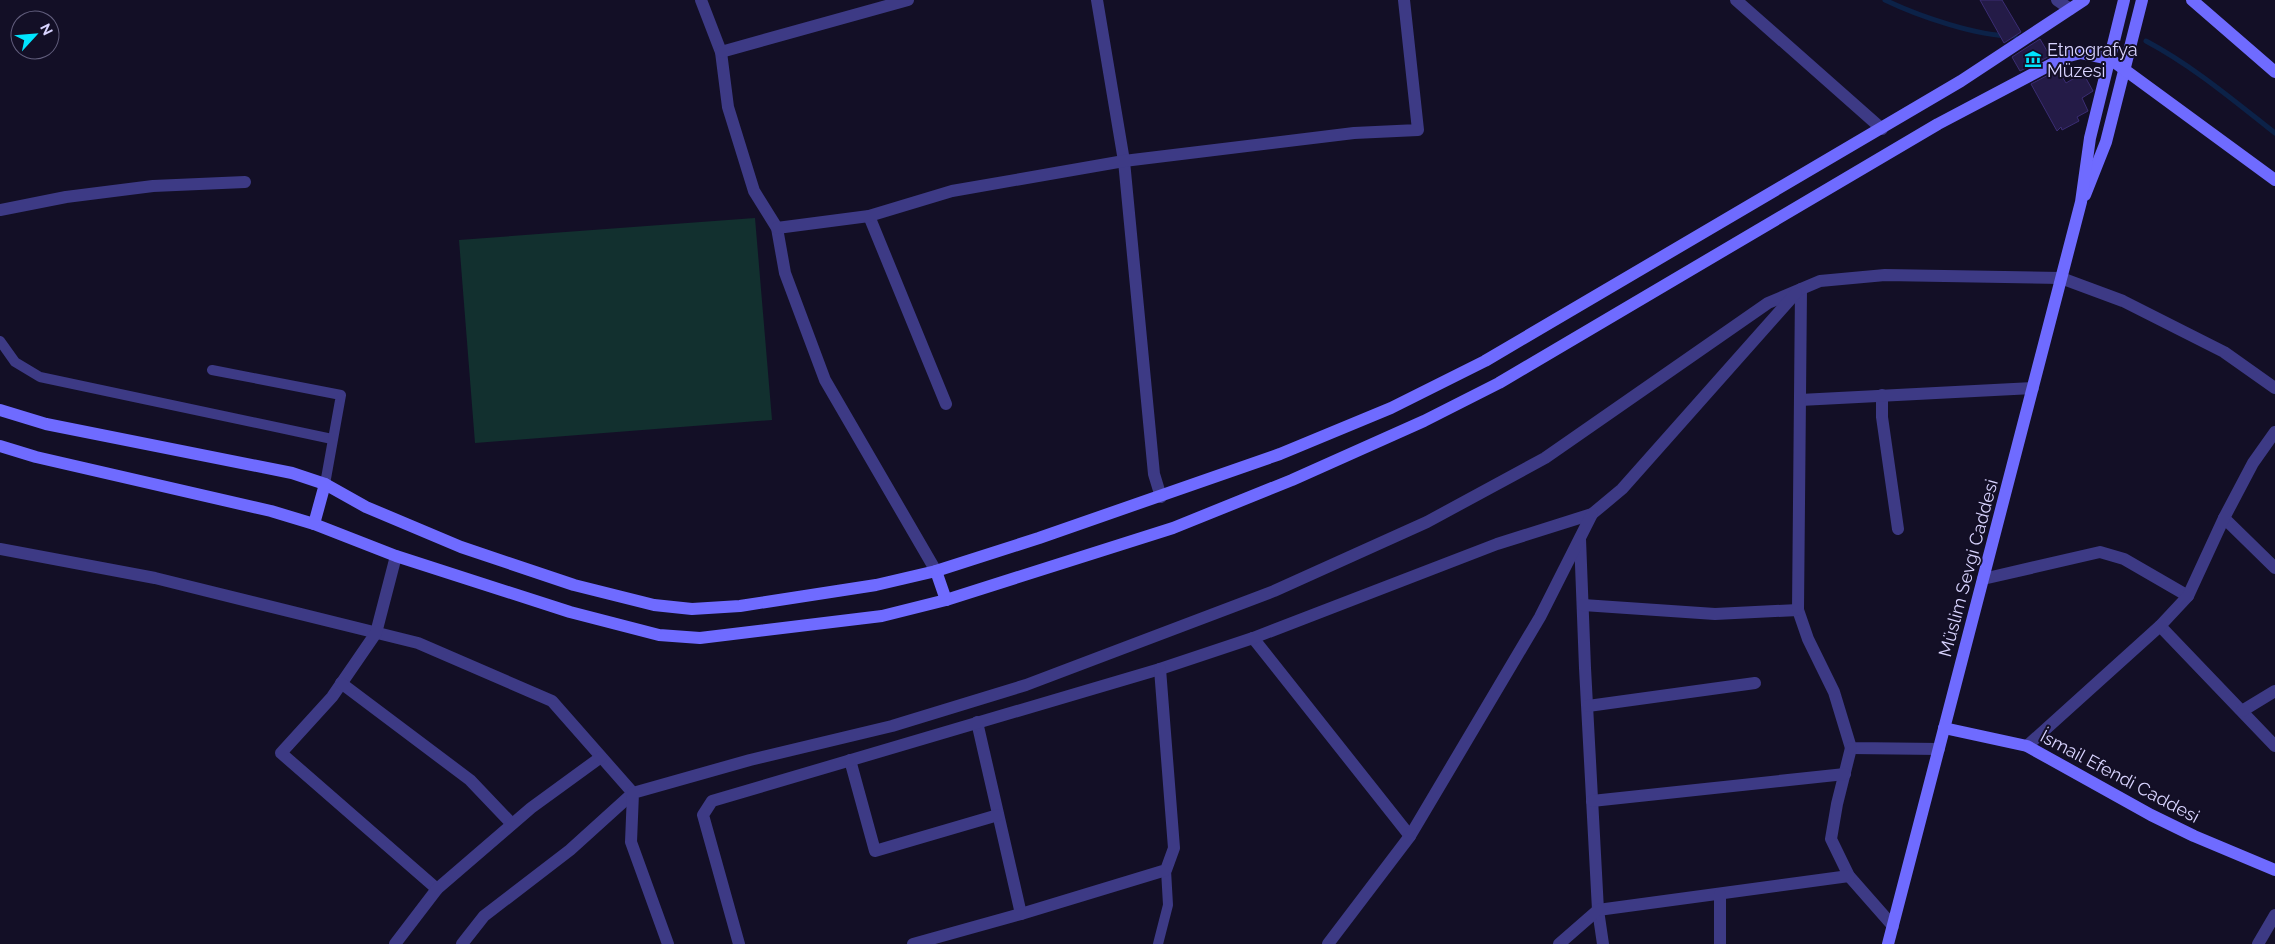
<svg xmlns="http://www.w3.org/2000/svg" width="2275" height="944" viewBox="0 0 2275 944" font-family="Raleway,sans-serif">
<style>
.green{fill:#12302f}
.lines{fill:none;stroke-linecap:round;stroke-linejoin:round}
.stream{stroke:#0c2248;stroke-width:5}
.building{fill:#241b47;stroke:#3b2d73}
.lane{stroke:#3d3a85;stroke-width:10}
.street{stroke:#3d3a85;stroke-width:12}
.secondary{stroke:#6f6bff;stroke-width:12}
.labels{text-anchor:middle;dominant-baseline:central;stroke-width:4;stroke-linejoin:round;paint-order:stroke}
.poi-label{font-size:18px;fill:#d9d4ff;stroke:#130f26;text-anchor:start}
.street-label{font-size:18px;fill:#d9d4ff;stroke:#130f26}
</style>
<rect width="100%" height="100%" fill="#130f26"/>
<polygon class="green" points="755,218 772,420 475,443 459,240"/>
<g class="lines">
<g class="stream">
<path d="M1885,0C1918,16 1979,37 2015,36"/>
<path d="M2146,41C2193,66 2233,100 2275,133"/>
</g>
</g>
<g class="building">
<polygon points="1980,0 2002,0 2021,32 2004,43"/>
<polygon points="2040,39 2050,56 2020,71 2012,57"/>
<polygon points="2058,70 2066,83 2083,73 2093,91 2082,98 2088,111 2077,117 2079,121 2062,130 2061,127 2057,131 2031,84"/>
</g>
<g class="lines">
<g class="lane">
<polyline points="0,341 15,362 40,377 332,439"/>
<polyline points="212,370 341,395 325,484"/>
<polyline points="1158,944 1168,905 1166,870"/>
</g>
<g class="street">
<polyline points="701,0 721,52 728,107 754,191 777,228 785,273 825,380 936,571"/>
<polyline points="1097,0 1124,161 1154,474 1161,497"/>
<polyline points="1736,0 1882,129"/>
<polyline points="2057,0 2070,9"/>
<polyline points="721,52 908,0"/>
<polyline points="0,210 66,197 153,186 245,182"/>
<polyline points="869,216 946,404"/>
<polyline points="777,228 869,216 952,191 1124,161 1354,133 1418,130 1404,0"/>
<polyline points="1882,395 1882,417 1898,529"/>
<polyline points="1800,400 2033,388"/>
<polyline points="2224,518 2275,568"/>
<polyline points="1580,539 1585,668 1598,910 1603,944"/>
<polyline points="0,549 155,578 418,643 552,701 633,793 570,850 484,916 462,944"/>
<polyline points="396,556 376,633 332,697 281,753 437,889"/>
<polyline points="1983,579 2100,552 2124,559 2188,596"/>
<polyline points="1583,605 1715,614 1798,610 1808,639 1834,692 1851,748 1939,749"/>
<polyline points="1798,610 1801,289"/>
<polyline points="2160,626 2275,746"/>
<polyline points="1253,638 1410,836"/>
<polyline points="341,683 470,780 512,824"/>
<polyline points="1588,706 1755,683"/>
<polyline points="2242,711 2275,691"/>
<polyline points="977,722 1021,914"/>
<polyline points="2027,746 2160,626 2188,596 2224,518 2253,463 2275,432"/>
<polyline points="1851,748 1837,804 1831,839 1849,876 1893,926"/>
<polyline points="850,760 875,851 998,815"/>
<polyline points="1592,801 1845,774"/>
<polyline points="395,944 437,889 531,808 601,757"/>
<polyline points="668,944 631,842 633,793 750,760 892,726 1026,685 1274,591 1427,522 1545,458 1768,303 1820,281 1885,275 2061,278 2123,301 2224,352 2275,388"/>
<polyline points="739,944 703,815 712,801 1160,669 1253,638 1497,544 1592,514 1622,489 1796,293"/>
<polyline points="913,944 1021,914 1166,870 1174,848 1160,669"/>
<polyline points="1328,944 1410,836 1540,617 1592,514"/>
<polyline points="1559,944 1598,910 1849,876"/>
<polyline points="1720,944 1720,894"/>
<polyline points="2258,944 2275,915"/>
</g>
<g class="secondary">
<polyline points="2192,0 2275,72"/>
<polyline points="2085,195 2106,142 2142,0"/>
<polyline points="0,410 46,424 292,473 325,484 366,507 461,547 574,585 654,605 692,609 740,606 876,585 936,571 1039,538 1280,454 1391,408 1485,361 1961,81 2084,0"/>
<polyline points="0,446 36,457 271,511 314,524 396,556 570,612 659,635 700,638 882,616 946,600 1173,528 1292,480 1424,421 1499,383 1938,124 2065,57 2081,53 2110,59 2275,180"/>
<polyline points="314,524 325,484"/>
<polyline points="936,571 946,600"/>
<polyline points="1944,728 2027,746 2151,815 2194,836 2275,870"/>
<polyline points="1888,944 2081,202 2090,138 2124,0"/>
</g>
</g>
<defs>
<g id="museum-bare" transform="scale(1.35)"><path d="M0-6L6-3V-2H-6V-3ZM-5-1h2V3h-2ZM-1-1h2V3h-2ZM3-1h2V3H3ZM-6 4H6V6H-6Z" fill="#00e5ff" stroke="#130f26" stroke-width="2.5" paint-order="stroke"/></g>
</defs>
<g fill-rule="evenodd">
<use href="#museum-bare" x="2033" y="59"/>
</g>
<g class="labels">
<g class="poi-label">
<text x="2047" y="49">Etnografya<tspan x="2047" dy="21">Müzesi</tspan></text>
</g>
<g class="street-label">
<text transform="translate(1968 568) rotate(-75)">Müslim Sevgi Caddesi</text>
<text transform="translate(2120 776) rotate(28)">İsmail Efendi Caddesi</text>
</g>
</g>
<g transform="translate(35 35) rotate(64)"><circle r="24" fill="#130f26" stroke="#625e7d"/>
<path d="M0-4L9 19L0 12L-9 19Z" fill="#00e5ff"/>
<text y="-8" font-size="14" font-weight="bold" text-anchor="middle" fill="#d9d4ff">N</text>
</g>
</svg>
